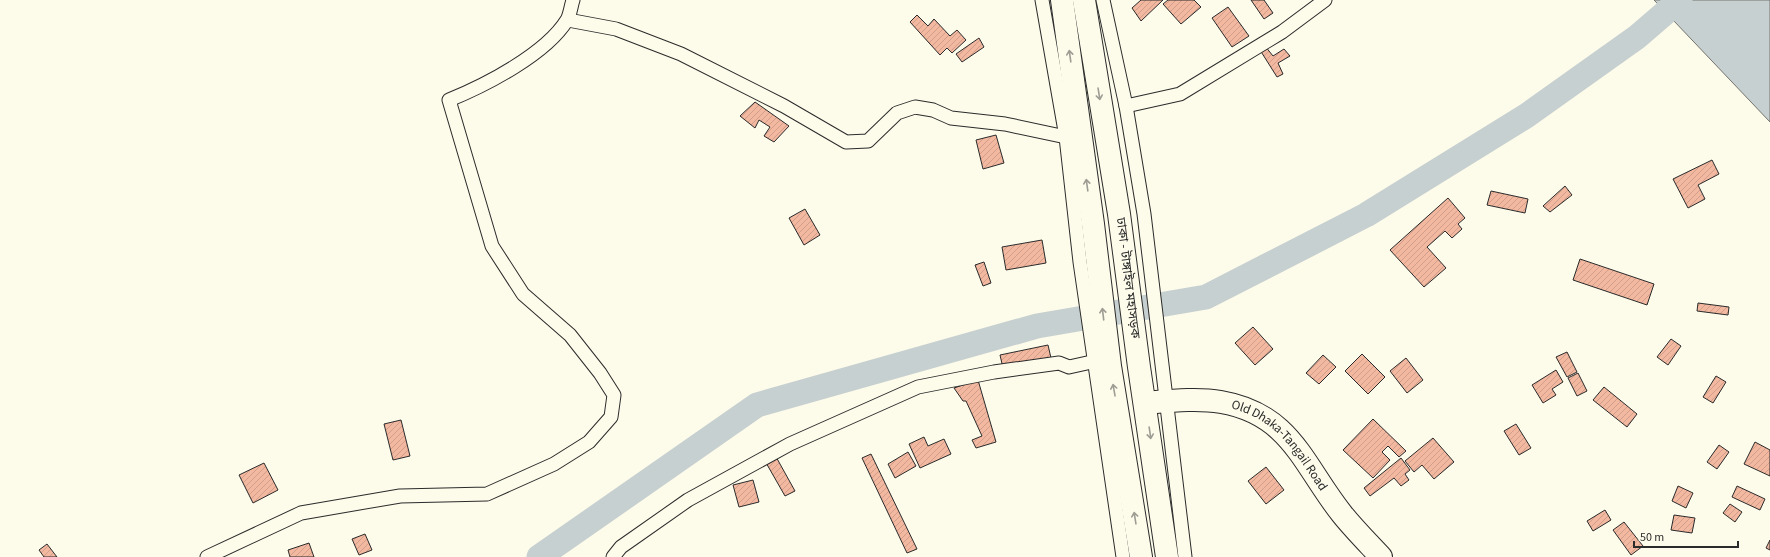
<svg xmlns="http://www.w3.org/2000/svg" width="1770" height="557" viewBox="0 0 1770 557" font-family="'Source Sans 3','Noto Sans Bengali',sans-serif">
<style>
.water{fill:#c7d0d0;stroke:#74746e}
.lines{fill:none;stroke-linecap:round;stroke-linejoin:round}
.river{stroke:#c7d0d0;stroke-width:25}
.building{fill:url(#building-hatch);stroke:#2b2b2b}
.street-casing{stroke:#2b2b2b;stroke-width:15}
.highway-casing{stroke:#2b2b2b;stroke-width:24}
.street{stroke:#fdfbea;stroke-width:13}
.highway{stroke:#fdfbea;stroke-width:22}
.oneway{stroke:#9e9d94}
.labels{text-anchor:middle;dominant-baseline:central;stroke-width:3;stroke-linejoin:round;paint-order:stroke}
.street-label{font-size:13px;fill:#2b2b2b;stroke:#fdfbea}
</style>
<defs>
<pattern id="building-hatch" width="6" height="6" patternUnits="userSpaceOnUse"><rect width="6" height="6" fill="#f2b8a0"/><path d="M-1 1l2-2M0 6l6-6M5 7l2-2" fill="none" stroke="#d09e8a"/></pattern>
</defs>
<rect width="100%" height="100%" fill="#fdfbea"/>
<polygon class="water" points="1654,0 1770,0 1770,122"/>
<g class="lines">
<polyline class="river" points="539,557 757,405 1037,326 1206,297 1366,215 1526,116 1637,37 1680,0"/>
</g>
<g class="building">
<polygon points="1141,0 1163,0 1141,21 1132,8"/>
<polygon points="1168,0 1194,0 1201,7 1181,24 1163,4"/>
<polygon points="1251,0 1264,0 1273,13 1264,19"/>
<polygon points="1228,7 1249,36 1232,47 1212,18"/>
<polygon points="917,15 928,26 934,19 950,36 957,30 966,40 952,53 947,48 940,55 910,22"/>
<polygon points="979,38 984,47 962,62 956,54"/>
<polygon points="1265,46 1273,56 1284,49 1290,56 1278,63 1283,74 1277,77 1260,50"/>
<polygon points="755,102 789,126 774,142 764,136 770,127 759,120 755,128 740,116"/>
<polygon points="996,135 1004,163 983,169 976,140"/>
<polygon points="1712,160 1719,174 1698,185 1705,199 1688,208 1673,179"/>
<polygon points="1565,186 1572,195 1550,212 1543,206"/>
<polygon points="1491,191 1528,199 1525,213 1487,205"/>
<polygon points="1448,198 1465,218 1458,224 1462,229 1452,238 1445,231 1427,247 1446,268 1424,287 1390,250"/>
<polygon points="805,209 820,235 804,245 789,218"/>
<polygon points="1042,240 1046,263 1006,270 1002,247"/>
<polygon points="1580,259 1654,284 1647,305 1573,280"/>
<polygon points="984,262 991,283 983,286 975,265"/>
<polygon points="1698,303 1729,307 1728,315 1697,311"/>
<polygon points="1253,327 1273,349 1255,365 1235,343"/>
<polygon points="1671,339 1681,346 1668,365 1657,357"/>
<polygon points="1048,345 1051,358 1003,368 1000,355"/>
<polygon points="1567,352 1577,372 1567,377 1556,357"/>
<polygon points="1362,354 1385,377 1368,394 1345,371"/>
<polygon points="1323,355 1336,367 1319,384 1306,373"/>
<polygon points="1406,358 1423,380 1407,393 1390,371"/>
<polygon points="1556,370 1563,382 1552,389 1556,395 1543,403 1532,385"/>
<polygon points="1578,373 1587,391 1577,396 1568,378"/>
<polygon points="1716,376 1726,382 1713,403 1703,397"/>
<polygon points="978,380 996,442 976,448 972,440 982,436 966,401 963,401 954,388"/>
<polygon points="1604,387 1637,414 1627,427 1593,400"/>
<polygon points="1373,419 1406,451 1399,457 1388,446 1382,452 1390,460 1373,478 1343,450"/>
<polygon points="401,420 410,456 393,460 384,424"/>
<polygon points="1516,424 1531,448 1519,455 1504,431"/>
<polygon points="924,437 928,446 944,439 951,454 920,468 909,444"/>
<polygon points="1433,438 1454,462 1434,479 1422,465 1414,472 1405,461"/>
<polygon points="1755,442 1770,450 1770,476 1744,464"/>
<polygon points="1719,445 1729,452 1717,469 1707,462"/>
<polygon points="908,452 916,466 895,478 888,464"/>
<polygon points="871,454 917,549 907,553 862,458"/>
<polygon points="775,455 795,491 785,496 765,461"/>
<polygon points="1401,458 1410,470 1405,474 1409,480 1401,486 1394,478 1370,496 1364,488"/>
<polygon points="264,463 278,490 253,503 239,475"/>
<polygon points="1266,467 1284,490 1266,504 1248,481"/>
<polygon points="753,480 759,502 739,507 733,485"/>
<polygon points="1678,486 1693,493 1686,508 1672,501"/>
<polygon points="1737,486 1765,499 1760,510 1732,497"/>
<polygon points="1730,504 1742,512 1735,522 1723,513"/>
<polygon points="1605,510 1611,520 1593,531 1587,521"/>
<polygon points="1674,515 1695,518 1692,533 1671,530"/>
<polygon points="1624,522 1643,546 1631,555 1613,530"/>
<polygon points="365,534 372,550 359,555 352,539"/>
<polygon points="1770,540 1770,550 1766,548"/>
<polygon points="309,543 314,557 290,557 288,550"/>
<polygon points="47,544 57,557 44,557 39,550"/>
</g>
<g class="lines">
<g class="street-casing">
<g id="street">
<polyline points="1042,0 1066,137 1080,262 1123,557"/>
<polyline points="1103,0 1126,106 1144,214 1185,557"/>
<polyline points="568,20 616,29 681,54 784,106 846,142 868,141 897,113 915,107 933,110 951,118 1005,124 1066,137"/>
<polyline points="1126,106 1180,94 1282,32 1325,0"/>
<path d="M207,557L301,513L400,496L487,494L554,464L589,442L611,417L614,395L600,373L570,335L523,294L492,246L449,100C486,85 546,54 567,20C570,15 571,6 573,0"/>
<polyline points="613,557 621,547 688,500 790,444 918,387 994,372 1059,363 1069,367 1096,361"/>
</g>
</g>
<g class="highway-casing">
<g id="highway">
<polyline points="1062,0 1093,224 1110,366 1141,557"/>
<polyline points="1084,0 1119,214 1139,367 1167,557"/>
<path id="s1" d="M1145,403C1170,401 1197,398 1221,402C1291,414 1303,465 1342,514C1354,529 1368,543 1381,557"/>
</g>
</g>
<use href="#street" class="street"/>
<use href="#highway" class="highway"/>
</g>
<defs><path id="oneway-shaft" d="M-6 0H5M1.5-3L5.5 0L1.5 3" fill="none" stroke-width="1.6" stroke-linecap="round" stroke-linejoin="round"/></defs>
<g class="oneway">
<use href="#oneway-shaft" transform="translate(1070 56) rotate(-98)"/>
<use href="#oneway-shaft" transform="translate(1099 94) rotate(81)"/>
<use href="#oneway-shaft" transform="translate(1087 185) rotate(-98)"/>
<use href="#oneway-shaft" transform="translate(1103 314) rotate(-97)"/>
<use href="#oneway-shaft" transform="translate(1114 390) rotate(-100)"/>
<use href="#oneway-shaft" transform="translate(1150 433) rotate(82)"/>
<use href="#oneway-shaft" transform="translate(1135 518) rotate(-99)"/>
</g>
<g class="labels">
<g class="street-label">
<text transform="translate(1128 278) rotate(83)">ঢাকা - টাঙ্গাইল মহাসড়ক</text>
<text stroke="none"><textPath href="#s1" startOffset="152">Old Dhaka-Tangail Road</textPath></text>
</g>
</g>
<path d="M1634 541v6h104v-6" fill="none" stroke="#2b2b2b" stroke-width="2"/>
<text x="1640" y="541" font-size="12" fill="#2b2b2b" stroke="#fdfbea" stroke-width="3" paint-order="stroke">50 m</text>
</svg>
